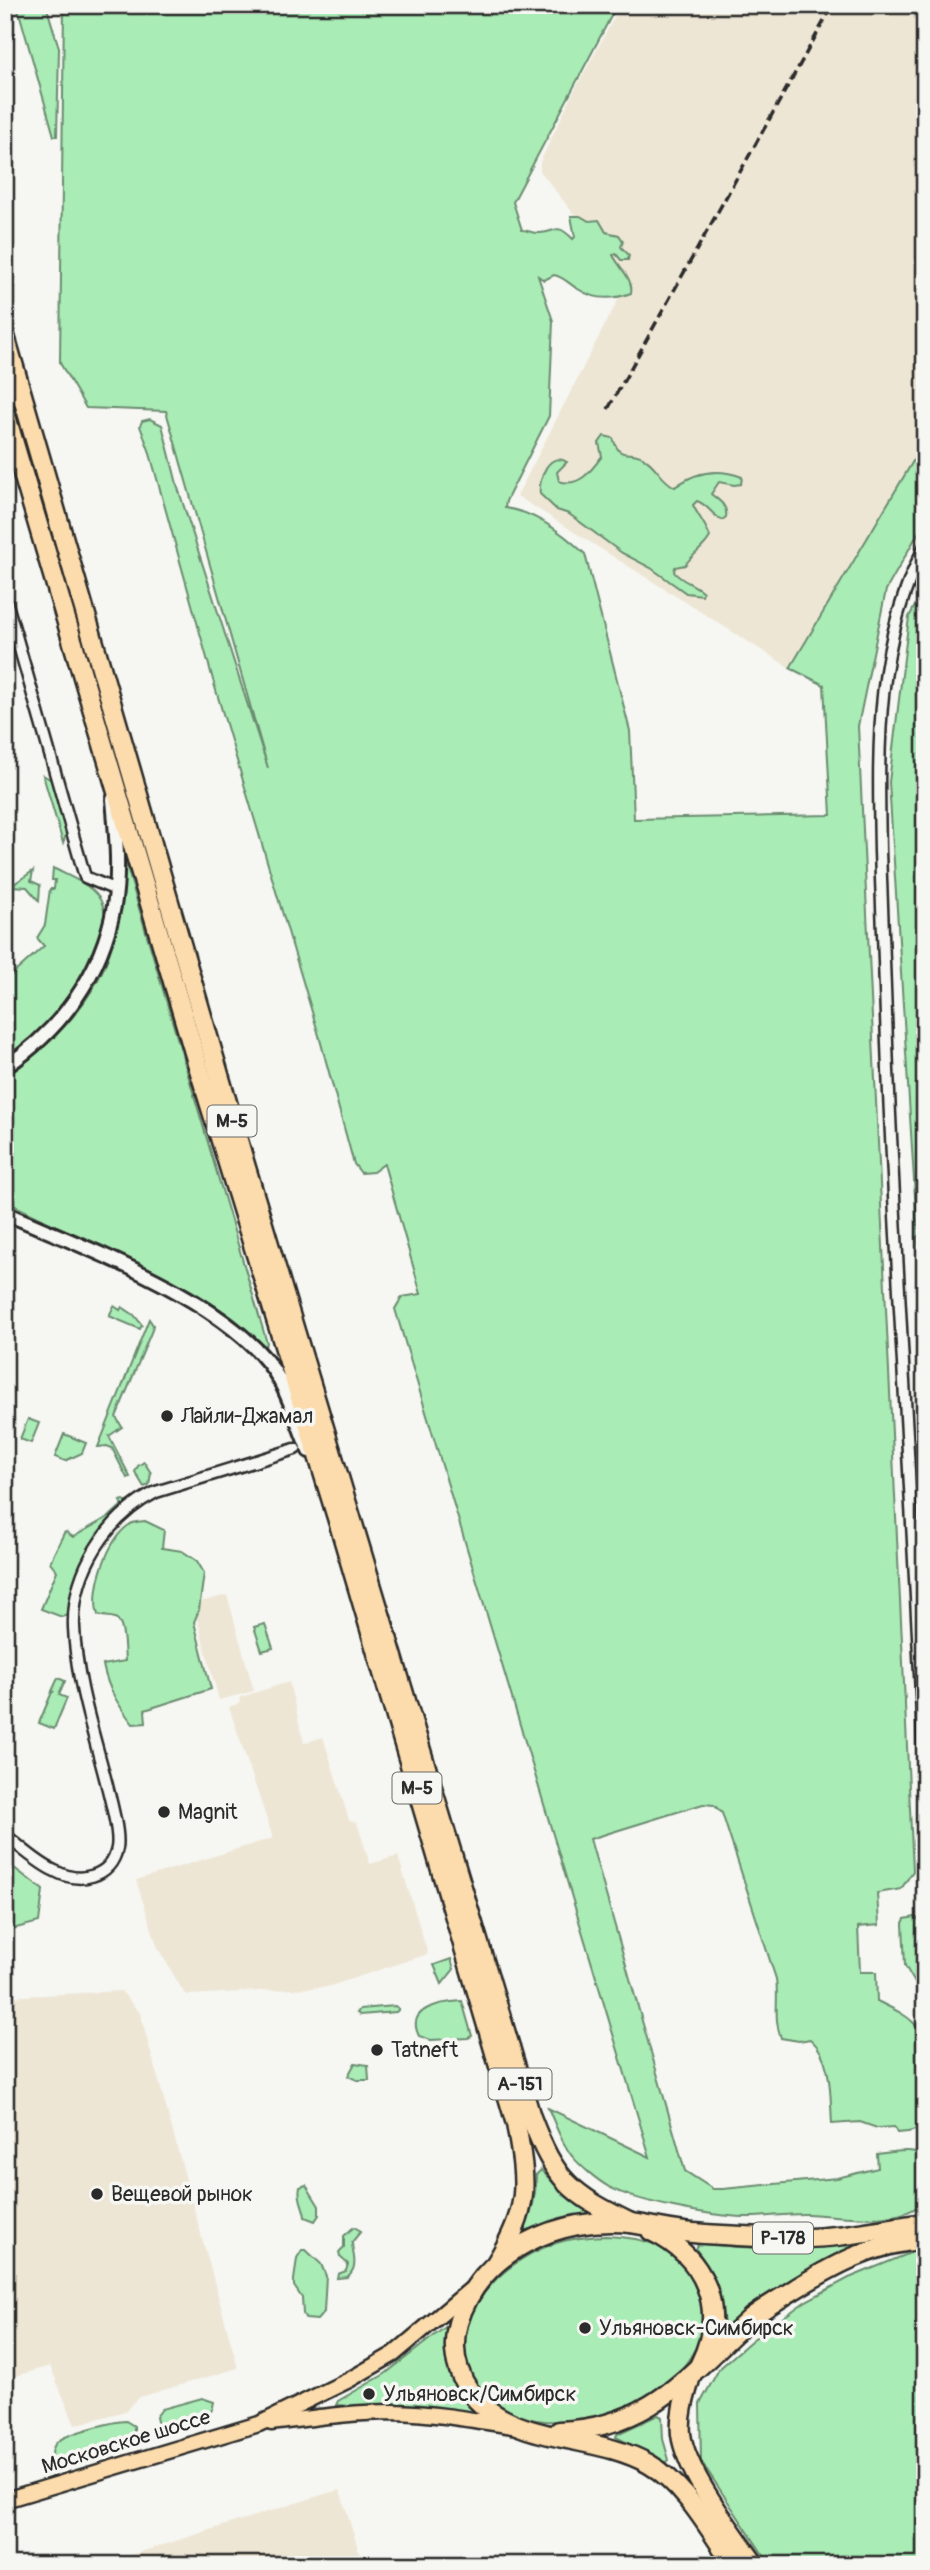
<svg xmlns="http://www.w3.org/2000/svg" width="930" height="2570" viewBox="0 0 930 2570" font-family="Pangolin,sans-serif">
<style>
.built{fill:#eee6d5}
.green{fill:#aaecb6;stroke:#6a8c70;stroke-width:2}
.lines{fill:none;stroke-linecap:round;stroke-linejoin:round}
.street-casing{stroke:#2b2b2b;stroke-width:15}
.secondary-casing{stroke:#2b2b2b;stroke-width:18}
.primary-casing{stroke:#2b2b2b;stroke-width:19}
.highway-casing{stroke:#2b2b2b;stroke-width:23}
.street{stroke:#f6f6f2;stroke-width:10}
.secondary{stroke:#f6f6f2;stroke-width:12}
.primary{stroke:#fcdcac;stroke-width:14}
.highway{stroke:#fcdcac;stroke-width:18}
.rail{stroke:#2b2b2b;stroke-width:3.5;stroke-dasharray:10 5;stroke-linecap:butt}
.poi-dot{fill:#2b2b2b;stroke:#f6f6f2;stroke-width:2.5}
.labels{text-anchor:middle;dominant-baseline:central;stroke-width:7;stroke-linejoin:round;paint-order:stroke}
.shield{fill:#f6f6f2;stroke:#686867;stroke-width:2}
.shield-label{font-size:19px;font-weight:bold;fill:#2b2b2b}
.poi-label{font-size:21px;fill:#2b2b2b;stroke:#f6f6f2;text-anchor:start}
.street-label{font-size:21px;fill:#2b2b2b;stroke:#f6f6f2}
</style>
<rect width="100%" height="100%" fill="#f6f6f2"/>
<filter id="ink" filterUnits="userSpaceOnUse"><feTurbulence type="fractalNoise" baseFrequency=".0143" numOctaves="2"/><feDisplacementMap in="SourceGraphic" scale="14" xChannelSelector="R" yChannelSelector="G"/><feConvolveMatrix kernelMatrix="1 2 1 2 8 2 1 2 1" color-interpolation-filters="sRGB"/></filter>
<g filter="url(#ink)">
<g class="built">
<polygon points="621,5 925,5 925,441 790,668 517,496 627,282 540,171 540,162 572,95"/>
<polygon points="227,1595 254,1691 219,1700 193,1604"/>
<polygon points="289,1682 304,1743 323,1737 349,1820 357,1823 370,1864 398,1856 428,1954 327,1987 188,1995 184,1993 158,1948 136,1880 273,1838 229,1707 240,1703 241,1697"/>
<polygon points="121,1991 140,2013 238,2368 140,2397 125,2411 75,2425 50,2366 5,2379 5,1997"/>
<polygon points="340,2490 363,2565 99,2565 328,2493"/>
</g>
<g class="green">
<polygon points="17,5 46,5 59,48 57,136 54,136"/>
<path d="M64,5H617L513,202L522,230C528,230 533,234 540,233C558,232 556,222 573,239L575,237L571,216H580L589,221L599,220L606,232L619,235L623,241L621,247L629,255L628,260H621L616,254L613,255C619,267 634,280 631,293C613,300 595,300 578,289C569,284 564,277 554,275L544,280L538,276L553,321L549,416L506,501L505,508C536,512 563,533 585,554L630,731L634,819L831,815L824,685L790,668L925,441V521L886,590L858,726L913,1871L901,1889L877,1893L879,1925L858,1927L860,1972H876L877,2001C905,2015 925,2021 925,2057H921C922,2072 930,2119 918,2128C913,2133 904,2132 897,2133L894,2127L877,2128L860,2122L832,2124C830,2097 833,2058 810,2039L799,2041L781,2038C773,2019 779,1999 776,1979L722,1813L714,1805L703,1804L590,1839L685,2171L713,2189H723L837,2178L878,2168L877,2154C930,2147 925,2149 925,2199C905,2228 839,2215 808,2214C786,2213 765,2218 744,2217C712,2216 636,2202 609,2187C597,2180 580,2166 572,2156C561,2143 555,2123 548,2108L650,2157L395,1309L402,1297L421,1294L384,1164L373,1172L361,1173L354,1164L318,1032L215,687L149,450L140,426L142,421L150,419L162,425L178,488L268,768L166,411L86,408L60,363Z"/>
<path d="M604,436L613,438C620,462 628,449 642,457C657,465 660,480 675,487C695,472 718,468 742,477L741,484L734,485L719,482L711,494C719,501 728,505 726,517L722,520C712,515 707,504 697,501L693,505C698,516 707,526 710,537C704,548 693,554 685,565L675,567L674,572C681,581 694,584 703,592L702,595L686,593L651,568L622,553L569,514L557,510L540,494C538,479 549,450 567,462L557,472L559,481C579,488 591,471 602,456L599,443Z"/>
<polygon points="925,587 925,1355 889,782 909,617"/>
<polygon points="43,775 53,781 68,829 63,843"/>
<path d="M121,847L267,1343L265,1346L233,1318L198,1295L5,1201V1078C91,1016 129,954 121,847Z"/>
<path d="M53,868C70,877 97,886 103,906C107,918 100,931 96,942C78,990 47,1029 5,1058V981L44,946L37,938L45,925L50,889H54L55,880H52Z"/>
<polygon points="33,871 31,881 40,885 39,901 27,887 11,886"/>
<polygon points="114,1306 120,1310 122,1307 134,1315 142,1325 140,1329 109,1316"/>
<polygon points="149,1319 153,1325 152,1330 116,1417 122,1427 109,1436 130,1477 127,1478 112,1448 107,1446 98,1447"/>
<polygon points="28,1419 39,1423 31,1443 20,1439"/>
<polygon points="64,1434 86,1443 82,1453 65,1461 55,1457"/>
<polygon points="144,1462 151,1473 149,1485 144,1487 135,1472 138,1466"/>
<polygon points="124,1500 130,1504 104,1531 69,1615 62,1617 41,1609 57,1571 50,1562 64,1533 66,1532 73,1537 110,1516 122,1505 120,1501"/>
<path d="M145,1521L164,1530L162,1548L182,1551L197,1561L204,1573L199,1610L194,1622L211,1689L145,1710L146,1723L133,1724C118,1705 108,1689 103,1665L125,1661C124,1651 125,1622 115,1618C109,1616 104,1617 98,1615C90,1591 108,1538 129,1525C134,1521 139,1522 145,1521Z"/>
<polygon points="265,1624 273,1648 262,1651 254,1627"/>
<polygon points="58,1678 65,1681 59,1695 67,1698 54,1729 39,1723 52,1692 54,1692 52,1691"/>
<polygon points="5,1861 43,1890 39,1922 5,1931"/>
<polygon points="915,1917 923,1923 925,2000 905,1966 903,1923 905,1919"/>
<polygon points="451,1959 454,1969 442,1984 434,1965"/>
<path d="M462,2001L472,2036L468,2038L431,2040L419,2036C404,2007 444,2002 462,2001Z"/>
<polygon points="395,2006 399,2009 396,2012 360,2015 357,2013 360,2009"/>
<polygon points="355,2063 368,2065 369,2080 357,2080 348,2076"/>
<path d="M541,2170L567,2197L592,2215L520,2239C531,2217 536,2199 536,2175Z"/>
<path d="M306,2185L319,2206V2215L315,2221L305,2217C304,2206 297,2198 300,2187Z"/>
<path d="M354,2227L361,2231L352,2242C352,2255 360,2266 347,2277L337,2278L338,2274L346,2271L348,2264L340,2257L339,2253L344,2248V2236Z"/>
<path d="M605,2236C626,2237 648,2239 666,2250C674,2254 680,2261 686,2268C719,2308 703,2351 668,2383C660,2390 652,2398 643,2402C613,2418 578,2422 545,2421C520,2419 501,2412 484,2393C433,2339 489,2270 543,2248C563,2239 584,2237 605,2236Z"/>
<path d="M699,2243C755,2250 808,2251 864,2243C813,2262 769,2291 729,2327L724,2325C721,2295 714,2273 696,2249Z"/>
<polygon points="302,2250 306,2250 321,2264 326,2276 324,2312 317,2320 306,2319 303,2314 302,2298 294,2286 294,2280 297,2258"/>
<polygon points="915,2251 925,2251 925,2565 770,2565 701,2461 700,2404 719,2369 752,2340 806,2301 849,2278"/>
<polygon points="448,2325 464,2396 478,2414 336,2405 338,2401 385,2374"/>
<path d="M202,2398L214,2402C212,2425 183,2427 165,2432L159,2431L156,2417L162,2409Z"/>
<polygon points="658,2415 662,2417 663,2439 669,2460 666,2463 616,2437 617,2434"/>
<path d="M126,2421L134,2426V2433L131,2437L57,2460L52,2458C52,2452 52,2447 57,2442C65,2434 114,2421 126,2421Z"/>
</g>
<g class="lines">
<g class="street-casing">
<g id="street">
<path d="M925,546C875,642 878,746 880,851C882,924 885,997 888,1070C898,1307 915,1544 925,1781"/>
<polyline points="5,597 85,877 116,890"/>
<path d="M5,1835C21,1847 37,1863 55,1871C79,1884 111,1878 117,1848C119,1837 116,1825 114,1815C101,1753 76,1690 74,1627C72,1571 107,1517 156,1492L295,1449"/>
</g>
</g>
<g class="secondary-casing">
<g id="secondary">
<path d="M5,1067C61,1030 102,974 114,906C120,871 116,834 113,799"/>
<path d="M5,1213C83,1247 240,1304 280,1381C292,1403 299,1428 309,1451"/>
</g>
</g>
<g class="primary-casing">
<g id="primary">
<path d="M271,2423C312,2418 353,2412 394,2412C434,2413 473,2420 512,2426"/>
<polyline points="5,2500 259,2424 349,2380 394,2354 470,2290"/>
</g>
</g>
<g class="highway-casing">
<g id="highway">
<path d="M5,336L244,1161L531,2117C555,2181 571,2194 631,2223"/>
<path d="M5,413L198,1066L339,1524L516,2124C527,2185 530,2208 496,2263"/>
<path d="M651,2231C705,2257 728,2308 700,2364"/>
<path d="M691,2376C686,2394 679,2414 681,2434C686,2473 732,2531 755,2565"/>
<path d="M559,2431C652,2428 688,2374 751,2318C762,2309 775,2302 787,2294C830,2267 874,2242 925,2240"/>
<path d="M734,2565C710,2531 686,2485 649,2464C600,2436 530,2443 486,2408C460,2388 449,2354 458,2323C479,2251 560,2215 631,2223C652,2226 672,2231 693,2233C727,2236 760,2237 794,2238C838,2239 881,2229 925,2223"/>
</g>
</g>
<use href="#street" class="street"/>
<use href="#secondary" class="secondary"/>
<use href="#primary" class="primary"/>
<use href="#highway" class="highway"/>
<polyline class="rail" points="608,409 833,5"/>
</g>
</g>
<g class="poi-dot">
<circle cx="167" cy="1416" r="7"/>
<circle cx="164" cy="1812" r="7"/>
<circle cx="377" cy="2050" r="7"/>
<circle cx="97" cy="2194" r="7"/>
<circle cx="585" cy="2328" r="7"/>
<circle cx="369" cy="2394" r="7"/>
</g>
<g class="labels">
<g class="shield">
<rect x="207.5" y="1105.5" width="49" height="31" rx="5"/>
<rect x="392.5" y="1772.5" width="49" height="31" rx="5"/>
<rect x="488.5" y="2068.5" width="63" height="31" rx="5"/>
<rect x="753" y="2222.5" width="60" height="31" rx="5"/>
</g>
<g class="shield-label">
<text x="232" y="1121">М-5</text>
<text x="417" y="1788">М-5</text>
<text x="520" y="2084">А-151</text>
<text x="783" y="2238">Р-178</text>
</g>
<g class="poi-label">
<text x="181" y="1416">Лайли-Джамал</text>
<text x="178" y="1812">Magnit</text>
<text x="391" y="2050">Tatneft</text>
<text x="111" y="2194">Вещевой рынок</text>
<text x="599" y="2328">Ульяновск-Симбирск</text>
<text x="383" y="2394">Ульяновск/Симбирск</text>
</g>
<g class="street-label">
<text transform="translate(126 2442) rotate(-17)">Московское шоссе</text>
</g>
</g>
<rect width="930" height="2570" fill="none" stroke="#f6f6f2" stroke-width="28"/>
<rect x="14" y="14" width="902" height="2542" fill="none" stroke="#2b2b2b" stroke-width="2.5" filter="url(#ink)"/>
</svg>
